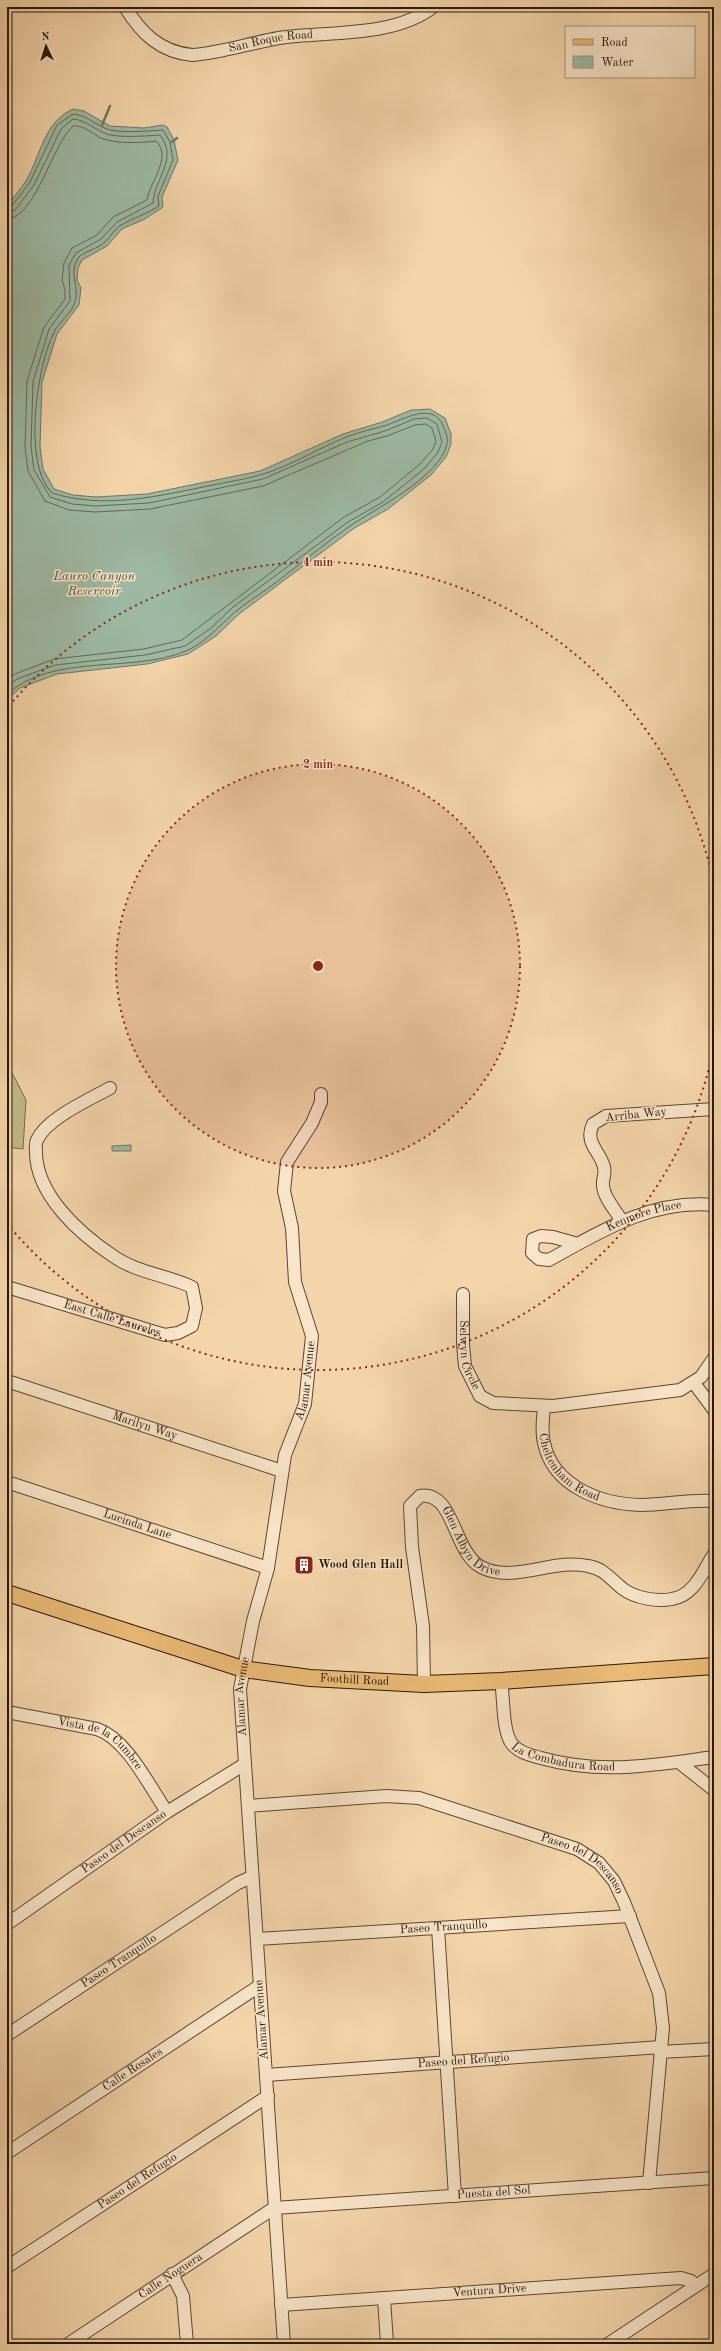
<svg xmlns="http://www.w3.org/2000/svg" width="721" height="2351" viewBox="0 0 721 2351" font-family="'Old Standard TT',serif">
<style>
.green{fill:#c0bc85;stroke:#746a48}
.water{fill:#9db9a3;stroke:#6f7866}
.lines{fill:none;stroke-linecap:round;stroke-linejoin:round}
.shore{stroke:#636857;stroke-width:1}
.stream{stroke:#6f7866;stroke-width:2.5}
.minor-casing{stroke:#5c4633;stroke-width:14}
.major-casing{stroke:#29170b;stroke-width:18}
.minor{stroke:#f8e4c8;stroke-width:12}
.major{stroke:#eaba75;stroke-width:16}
.ring{fill:none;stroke:#8f2418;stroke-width:2;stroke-dasharray:2 4}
.labels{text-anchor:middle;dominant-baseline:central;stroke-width:3;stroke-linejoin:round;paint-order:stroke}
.street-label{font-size:12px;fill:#29170b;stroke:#f8e4c8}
.poi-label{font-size:12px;font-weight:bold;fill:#29170b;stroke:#f8e4c8;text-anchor:start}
.water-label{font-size:13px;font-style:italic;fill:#525040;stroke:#f8e4c8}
.centre{fill:#8f2418;stroke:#f8e4c8;stroke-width:2}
.ring-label{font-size:12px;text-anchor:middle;font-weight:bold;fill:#8f2418;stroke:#f8e4c8;stroke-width:3;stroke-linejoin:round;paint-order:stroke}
</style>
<rect width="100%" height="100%" fill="#f4d5aa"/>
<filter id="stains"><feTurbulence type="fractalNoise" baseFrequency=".005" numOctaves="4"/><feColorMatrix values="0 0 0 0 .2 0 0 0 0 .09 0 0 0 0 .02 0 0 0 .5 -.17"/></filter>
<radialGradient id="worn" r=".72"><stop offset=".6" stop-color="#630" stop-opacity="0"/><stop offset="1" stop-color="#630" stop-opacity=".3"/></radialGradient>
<polygon class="green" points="7,1063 26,1100 23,1149 7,1147"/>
<g class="water">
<path d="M73,109L84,111L110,126L144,128L163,125L167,127L174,140L178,160L162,197L163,207L145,219L122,229L107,246L82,260L78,268L77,280L81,288L79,305L57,334L42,382L40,447L43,469L54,489L73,495L96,497L147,494L260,471L343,434L382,422L411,410L430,409L445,418L451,434V444L446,457L431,475L388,509L353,529L239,614L216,636L188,654L147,664L57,674L20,688L7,700V206C13,197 21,189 27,179C41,154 44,122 73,109Z"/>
<polygon points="131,1145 131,1151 112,1151 112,1146"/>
</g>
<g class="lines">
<g class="shore">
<path d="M7,208L12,206L30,182L57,125L73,114C87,115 96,126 110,130C124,133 148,131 163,130L170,142L173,160L158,196L159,206C147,214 133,218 121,225C114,229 110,238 104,243C97,249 84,251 78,258C68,273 80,287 75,302C72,313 59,322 54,332C37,366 22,464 52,493C102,509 154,497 203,487C222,483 242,480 260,475C292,466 321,446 352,435C363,431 373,429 384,426C401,421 433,400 443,426C446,432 448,438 447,444C439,478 376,508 350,526C325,543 302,563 278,581C264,592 248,601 235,612C220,625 205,643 186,651C130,674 56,652 7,694"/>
<path d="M7,213L15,210L34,185L61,129L73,119C86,120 95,130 107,134C119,138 147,136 160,135C179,159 154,179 153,203L117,222L101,239L76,253L69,265L70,301L49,329L33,382L31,447L34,470L50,497L72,504L95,506L149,503L263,479L347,442L385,431L414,419L427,418L437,424L442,442L438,452L425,468L383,502L348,522L233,607L210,629L185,646L145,655L55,665L17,679L7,687"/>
<path d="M7,219C36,218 52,144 73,126C81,124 93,134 101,138C113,144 142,143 156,141C173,157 149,183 147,200L113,217L97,235L72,248L64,263L62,280L65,290V299L44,327L27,381L25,447L28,471L45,501L69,510L95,512L150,509L263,486L368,441L387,436L415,425L426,424L432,428L436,441L433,449L420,464L380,497L344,517L182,640L144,649L54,659L15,674L7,679"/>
</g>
<g class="stream">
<polyline points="392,7 393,7"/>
<polyline points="102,125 110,106"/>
<polyline points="172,142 177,138"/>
</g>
<g class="minor-casing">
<g id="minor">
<path id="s1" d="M125,7C141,33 160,52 192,55C221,53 250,43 279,38C326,31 393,38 433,7"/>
<path d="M622,1221C616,1211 604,1198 603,1186C602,1179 606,1174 604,1167C600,1151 584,1143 593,1124L606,1116L714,1109"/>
<path id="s2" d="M578,1244L553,1237L541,1236L533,1239L532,1253L539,1259L549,1260C601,1231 652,1199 714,1205"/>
<path id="s3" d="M7,1287L165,1335L178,1333L192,1326L196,1308L192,1287C167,1275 137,1273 113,1256C80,1234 36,1195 36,1152C36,1149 35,1144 37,1140C47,1118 89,1100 110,1088"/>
<path id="s4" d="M463,1294V1344L465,1366L480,1396L493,1403L553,1406L680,1390L701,1377L714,1358"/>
<path id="s5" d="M7,1381L282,1471"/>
<polyline points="694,1383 714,1410"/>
<path id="s6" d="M544,1406C543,1418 541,1431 544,1443C553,1486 600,1504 641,1505C665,1505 690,1499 714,1501"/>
<path id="s7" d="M7,1482L268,1568"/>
<path id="s8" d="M501,1681C504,1697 502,1731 512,1744C519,1753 531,1755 541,1758C601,1775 654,1765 714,1757"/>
<path id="s9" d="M424,1684L423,1626L412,1547L410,1506L420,1496C454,1490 453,1552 481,1567C513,1584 554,1558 588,1566C605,1569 610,1579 623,1589C635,1598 657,1602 672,1599C694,1596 703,1571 714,1554"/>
<path id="s10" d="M7,1712L97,1729C127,1739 149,1786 167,1812"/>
<polyline points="680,1763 714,1790"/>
<path id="s11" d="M248,1806L386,1796L419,1798L577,1849L599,1863L614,1881L624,1902L659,1993L663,2028L649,2183"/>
<path id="s12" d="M7,1924L167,1812L245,1764"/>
<polyline points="438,1928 455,2196"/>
<path id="s13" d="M257,1939L630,1916"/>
<path id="s14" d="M7,2035L238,1883L252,1877"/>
<polyline points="660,2052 714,2049"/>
<path id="s15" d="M266,2075L661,2047"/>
<path id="s16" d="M7,2153L259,1986"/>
<path id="s17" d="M7,2267L268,2096"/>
<polyline points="172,2274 183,2296 187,2344"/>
<polyline points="384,2298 387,2344"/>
<path id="s18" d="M281,2305L681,2278L691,2281L695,2286"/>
<path id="s19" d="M68,2344L274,2208L714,2178"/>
<path id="s20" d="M284,2344L240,1689L253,1621L268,1568L285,1455L305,1404L312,1336L295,1282L292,1228L284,1191L287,1162L312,1123L321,1102V1094"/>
<polyline points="608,2344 714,2274"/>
</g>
</g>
<g class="major-casing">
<g id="major">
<path id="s21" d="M7,1593L243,1669L310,1678L424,1684L501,1681L714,1666"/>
</g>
</g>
<use href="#minor" class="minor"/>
<use href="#major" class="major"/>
</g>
<circle cx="318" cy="966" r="202" fill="#8f2418" fill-opacity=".12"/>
<g class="ring">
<circle cx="318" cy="966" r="202"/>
<path d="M714 1047A404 404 0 0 1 9 1226M9 706A404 404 0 0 1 714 885"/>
</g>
<defs>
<g id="building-square" transform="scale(1)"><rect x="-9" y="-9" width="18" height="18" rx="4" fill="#8f2418" stroke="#f8e4c8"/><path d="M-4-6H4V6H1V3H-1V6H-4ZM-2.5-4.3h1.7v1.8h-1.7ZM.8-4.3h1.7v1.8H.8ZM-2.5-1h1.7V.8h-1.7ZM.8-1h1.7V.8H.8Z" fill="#fff"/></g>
</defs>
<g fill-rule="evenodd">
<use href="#building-square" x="304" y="1565"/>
</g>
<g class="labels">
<g class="street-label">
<text stroke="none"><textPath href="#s1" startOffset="166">San Roque Road</textPath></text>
<text transform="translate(636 1115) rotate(-6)">Arriba Way</text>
<text stroke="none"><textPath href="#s2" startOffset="185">Kenmore Place</textPath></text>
<text stroke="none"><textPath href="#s3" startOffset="110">East Calle Laureles</textPath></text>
<text stroke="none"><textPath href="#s4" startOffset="62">Selwyn Circle</textPath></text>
<text stroke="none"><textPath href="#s20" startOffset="973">Alamar Avenue</textPath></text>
<text stroke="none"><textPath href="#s5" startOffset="145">Marilyn Way</textPath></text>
<text stroke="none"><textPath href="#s6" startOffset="73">Cheltenham Road</textPath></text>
<text stroke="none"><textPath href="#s7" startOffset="137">Lucinda Lane</textPath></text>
<text stroke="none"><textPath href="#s9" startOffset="267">Glen Albyn Drive</textPath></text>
<text stroke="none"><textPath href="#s21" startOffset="360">Foothill Road</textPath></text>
<text stroke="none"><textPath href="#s20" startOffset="649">Alamar Avenue</textPath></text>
<text stroke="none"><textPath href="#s10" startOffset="101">Vista de la Cumbre</textPath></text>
<text stroke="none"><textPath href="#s8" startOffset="119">La Combadura Road</textPath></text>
<text stroke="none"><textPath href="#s12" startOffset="143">Paseo del Descanso</textPath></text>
<text stroke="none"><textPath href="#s11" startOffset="350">Paseo del Descanso</textPath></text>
<text stroke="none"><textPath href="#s13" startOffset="187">Paseo Tranquillo</textPath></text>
<text stroke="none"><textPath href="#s14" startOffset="134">Paseo Tranquillo</textPath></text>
<text transform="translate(262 2020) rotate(-94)">Alamar Avenue</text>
<text stroke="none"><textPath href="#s15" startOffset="198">Paseo del Refugio</textPath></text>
<text stroke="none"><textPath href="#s16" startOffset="151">Calle Rosales</textPath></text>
<text stroke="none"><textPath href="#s17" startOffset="156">Paseo del Refugio</textPath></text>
<text stroke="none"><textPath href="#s19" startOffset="467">Puesta del Sol</textPath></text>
<text stroke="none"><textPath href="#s19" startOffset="123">Calle Noguera</textPath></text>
<text stroke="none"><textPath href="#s18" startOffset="209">Ventura Drive</textPath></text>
</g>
<g class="poi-label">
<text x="318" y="1565">Wood Glen Hall</text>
</g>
<g class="water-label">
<text x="94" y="576">Lauro Canyon<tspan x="94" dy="15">Reservoir</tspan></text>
</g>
</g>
<circle cx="318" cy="966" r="6" class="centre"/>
<g class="ring-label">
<text x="318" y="566">4 min</text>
<text x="318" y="768">2 min</text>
</g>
<rect width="721" height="2351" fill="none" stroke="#f4d5aa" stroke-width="24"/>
<rect x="8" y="8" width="705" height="2335" fill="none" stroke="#29170b" stroke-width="2"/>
<rect x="12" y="12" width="697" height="2327" fill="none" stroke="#29170b"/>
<rect x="565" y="26" width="130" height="52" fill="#f8e4c8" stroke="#a5927c"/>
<rect x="573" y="39" width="20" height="6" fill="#eaba75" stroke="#a5927c"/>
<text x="601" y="46" font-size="12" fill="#29170b">Road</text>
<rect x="573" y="56" width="20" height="12" fill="#9db9a3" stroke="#a5927c"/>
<text x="601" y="66" font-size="12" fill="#29170b">Water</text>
<g transform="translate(46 46) rotate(356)" stroke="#f8e4c8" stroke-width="3" paint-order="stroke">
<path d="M0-3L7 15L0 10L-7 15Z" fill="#29170b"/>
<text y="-6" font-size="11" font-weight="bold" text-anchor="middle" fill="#29170b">N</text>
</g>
<rect width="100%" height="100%" filter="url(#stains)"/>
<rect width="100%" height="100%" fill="url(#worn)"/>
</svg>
